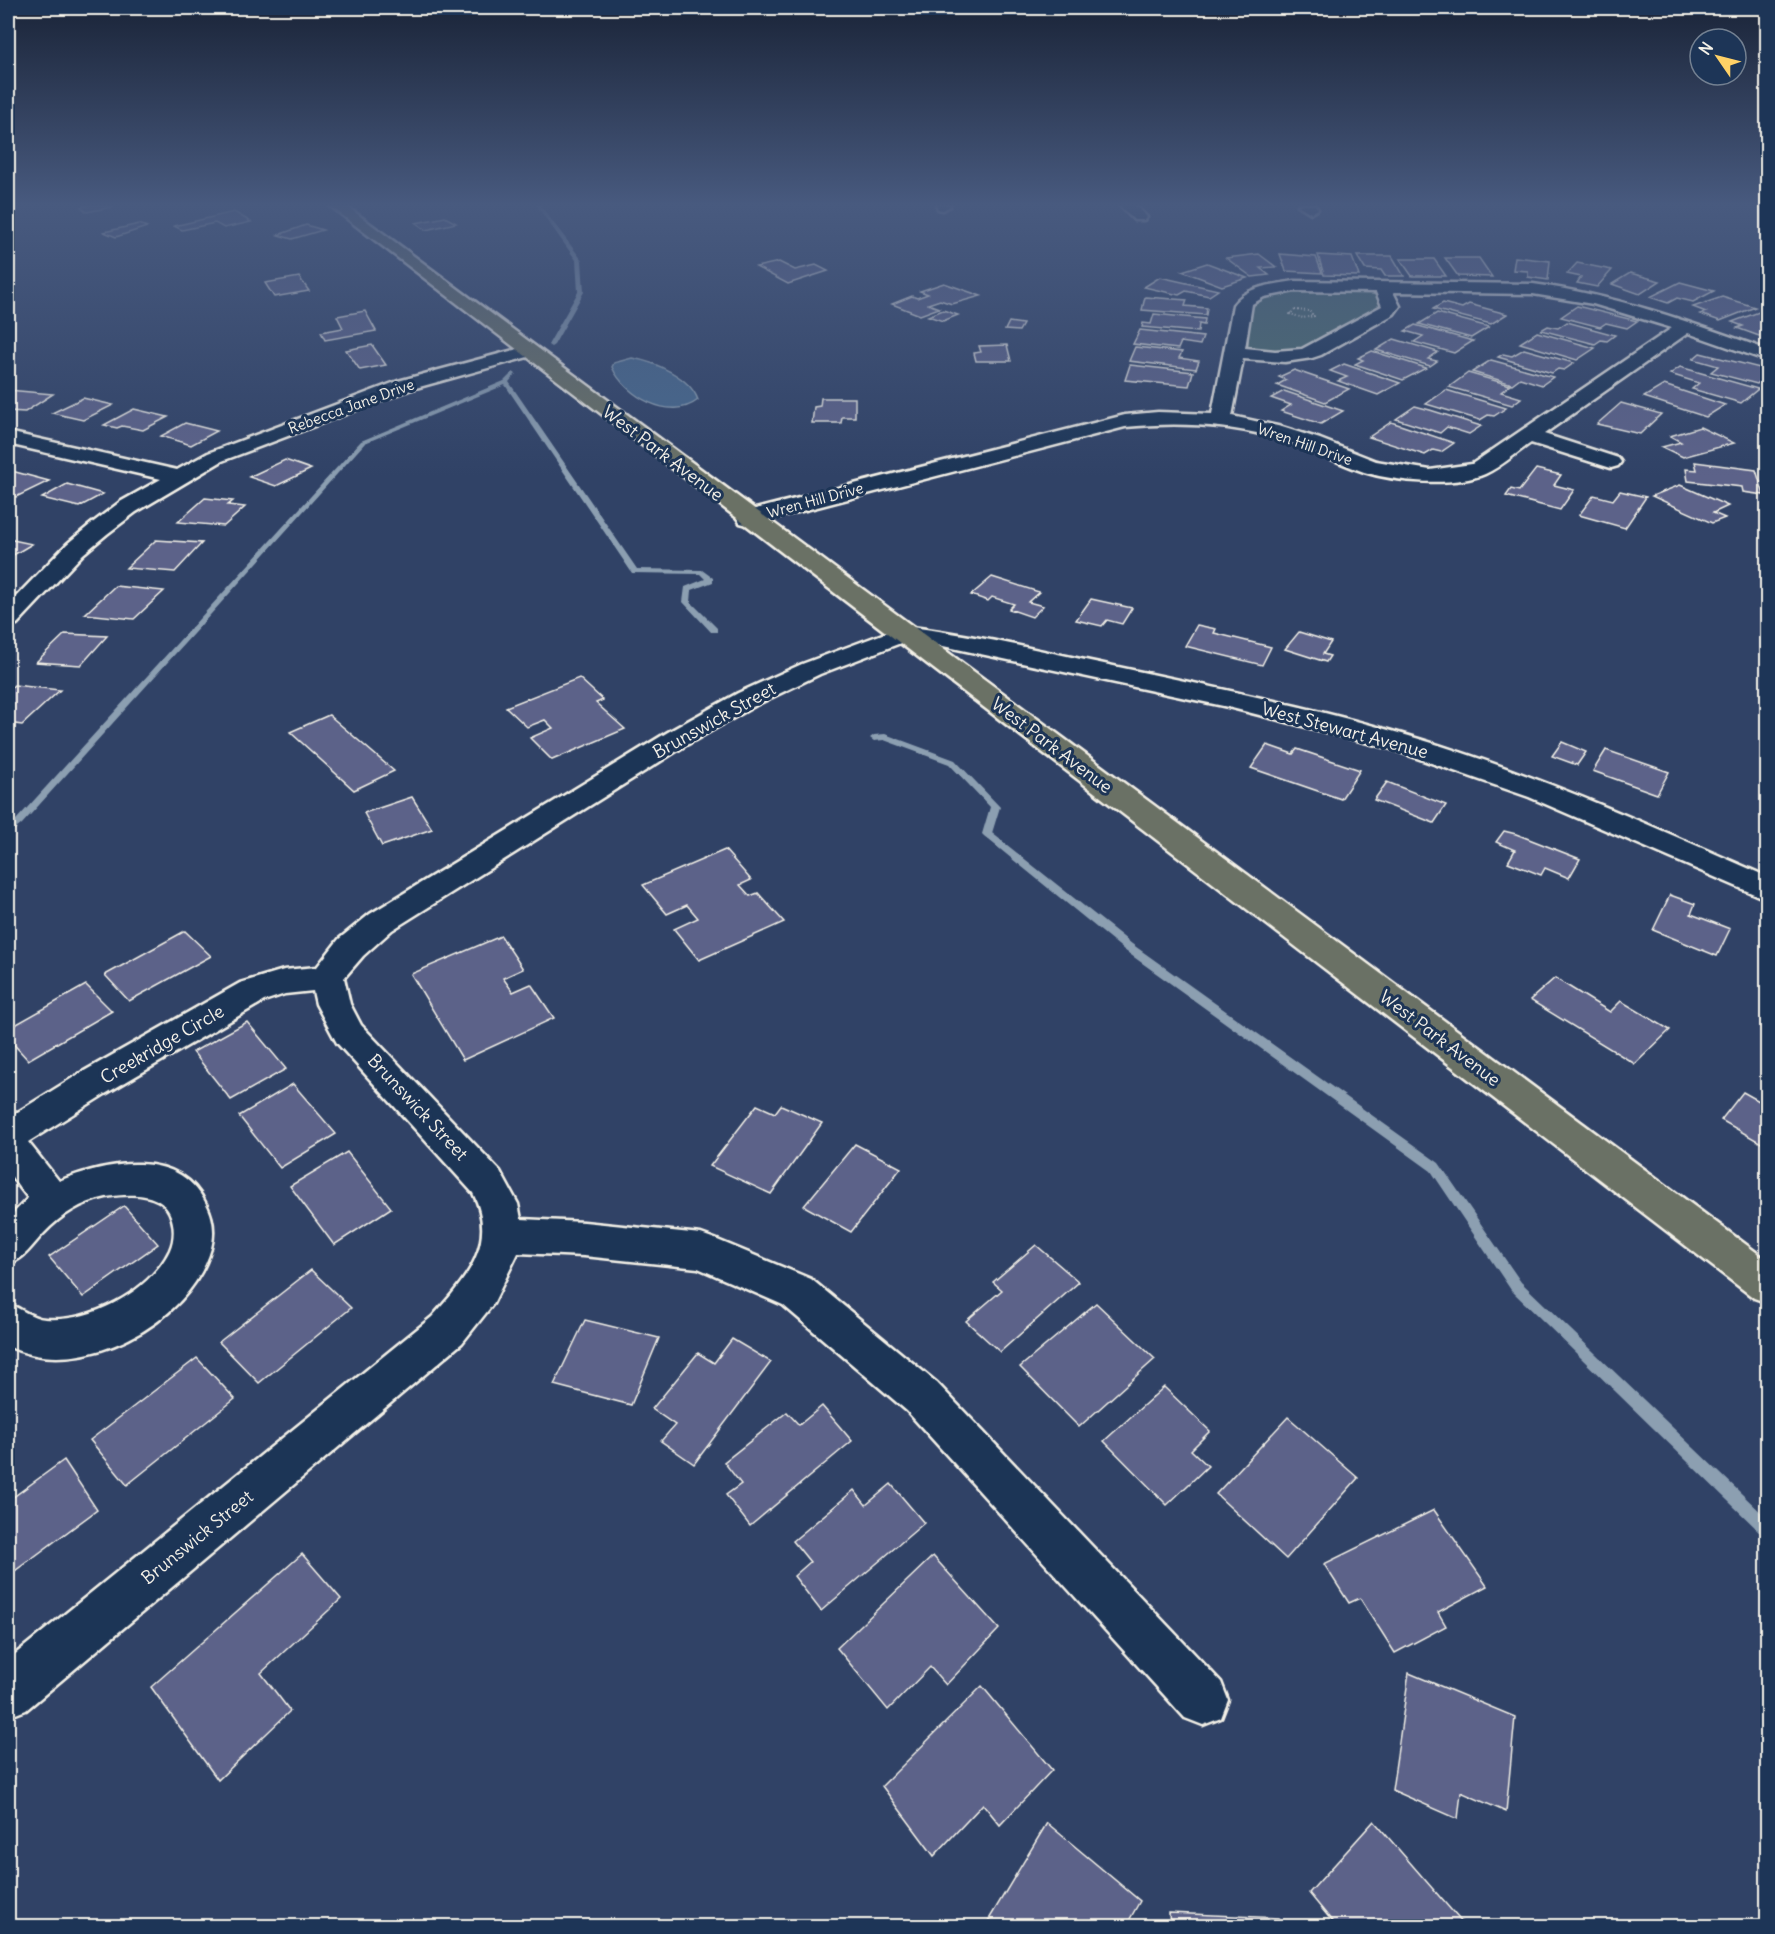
<svg xmlns="http://www.w3.org/2000/svg" width="1775" height="1934" viewBox="0 0 1775 1934" font-family="Delius,sans-serif">
<style>
.green{fill:#4e6e6e;stroke:#a1b0ab;stroke-width:1.5}
.water{fill:#47688d;stroke:#8c9fb1;stroke-width:1.5}
.lines{fill:none;stroke-linecap:round;stroke-linejoin:round}
.stream{fill:#8c9fb1;fill-rule:evenodd}
.building{fill:#5b6289;stroke:#f4f1e8;stroke-width:1.5}
.minor-casing{stroke:#f4f1e8;stroke-width:5}
.major-casing{stroke:#f4f1e8;stroke-width:5}
.path{stroke:#f4f1e8;stroke-width:2;stroke-dasharray:1 2;stroke-linecap:butt}
.minor{fill:#1d3557;fill-rule:evenodd}
.major{fill:#6b7165;fill-rule:evenodd}
.labels{text-anchor:middle;dominant-baseline:central;stroke-width:6;stroke-linejoin:round;paint-order:stroke}
.far-street-label{font-size:15px;fill:#f4f1e8;stroke:#1d3557}
.street-label{font-size:18px;fill:#f4f1e8;stroke:#1d3557}
</style>
<rect width="100%" height="100%" fill="#304266"/>
<filter id="ink" filterUnits="userSpaceOnUse"><feTurbulence type="fractalNoise" baseFrequency=".0167" numOctaves="2"/><feDisplacementMap in="SourceGraphic" scale="12" xChannelSelector="R" yChannelSelector="G"/><feConvolveMatrix kernelMatrix="1 2 1 2 8 2 1 2 1" color-interpolation-filters="sRGB"/></filter>
<g filter="url(#ink)">
<path class="green" d="M1303,290L1367,291L1379,297L1380,306C1346,327 1288,370 1248,345C1249,335 1247,320 1251,311C1258,292 1286,292 1303,290Z"/>
<path class="water" d="M632,358C655,362 690,377 698,400C670,422 625,396 612,367L614,363Z"/>
<g class="lines">
<g class="stream">
<polygon points="536,205 540,205 582,260 584,292 554,345 551,347 548,345 578,292 576,260"/>
<polygon points="513,372 516,374 509,382 637,569 702,570 713,578 713,582 692,590 691,602 717,628 717,632 711,632 683,602 685,587 705,579 700,574 632,573 505,385 365,443 22,824 11,833 8,834 8,827 16,820 361,441 504,381"/>
<polygon points="885,734 955,760 1000,807 992,833 1132,944 1439,1163 1521,1282 1768,1519 1768,1537 1763,1535 1511,1290 1431,1171 1124,950 984,836 982,834 990,807 949,764 884,740 874,741 870,738 874,735"/>
</g>
</g>
<g class="building">
<polygon points="90,205 110,205 112,207 87,212 81,207"/>
<polygon points="234,212 251,222 224,228 215,223 182,230 174,226"/>
<polygon points="445,217 456,223 426,230 416,223"/>
<polygon points="139,224 147,227 116,237 104,232"/>
<polygon points="306,225 323,230 292,239 278,235"/>
<polygon points="1259,254 1276,267 1260,268 1269,275 1252,277 1226,258"/>
<polygon points="1280,254 1316,257 1322,273 1286,271"/>
<polygon points="1318,255 1352,257 1359,276 1324,275"/>
<polygon points="1357,256 1392,256 1404,276 1385,276 1381,270 1365,269"/>
<polygon points="1515,257 1550,261 1548,280 1528,277 1528,271 1513,270"/>
<polygon points="1445,258 1479,258 1492,277 1458,276"/>
<polygon points="1400,259 1434,259 1446,276 1412,276"/>
<polygon points="779,262 795,270 816,265 828,271 788,284 756,267"/>
<polygon points="1207,263 1247,278 1222,286 1182,271"/>
<polygon points="1577,263 1612,270 1597,287 1577,283 1581,277 1567,274"/>
<polygon points="1630,273 1660,281 1640,294 1612,284"/>
<polygon points="299,277 309,291 274,297 265,283"/>
<polygon points="1160,277 1218,290 1209,296 1186,291 1179,295 1144,287"/>
<polygon points="1680,282 1714,291 1693,302 1677,298 1668,303 1650,297"/>
<polygon points="944,283 981,296 952,304 940,300 928,304 939,308 920,315 892,304 912,296 917,298 928,294 920,291"/>
<polygon points="1145,297 1187,300 1185,306 1207,308 1206,315 1142,310"/>
<polygon points="1722,297 1755,307 1720,321 1700,314 1706,312 1693,307"/>
<polygon points="1443,303 1462,308 1469,304 1507,314 1491,324 1433,309"/>
<polygon points="1577,306 1637,321 1627,328 1606,323 1600,327 1561,317"/>
<polygon points="1767,309 1768,333 1759,336 1737,328 1743,326 1732,322"/>
<polygon points="943,310 958,315 943,321 928,316"/>
<polygon points="365,311 376,331 325,340 321,332 343,328 337,316"/>
<polygon points="1437,313 1489,327 1471,338 1419,324"/>
<polygon points="1154,314 1205,319 1204,325 1199,324 1198,332 1142,327 1143,323 1151,324"/>
<polygon points="1009,322 1023,324 1019,331 1005,330"/>
<polygon points="1567,322 1615,335 1607,341 1601,340 1595,344 1541,330 1548,326 1558,328"/>
<polygon points="1415,325 1473,341 1454,353 1414,342 1423,336 1405,331"/>
<polygon points="1140,330 1203,337 1200,345 1181,342 1178,349 1133,344"/>
<polygon points="1537,332 1595,348 1577,360 1520,343"/>
<polygon points="1394,339 1438,352 1428,359 1437,361 1430,366 1376,350"/>
<polygon points="372,345 386,365 360,370 346,350"/>
<polygon points="1007,345 1011,361 976,361 974,353 981,352 979,346"/>
<polygon points="1135,347 1182,352 1179,358 1199,361 1196,369 1129,361"/>
<polygon points="1524,349 1574,363 1564,370 1558,369 1552,373 1498,357 1503,354 1512,356"/>
<polygon points="1372,351 1426,368 1403,380 1355,364 1363,360 1358,358"/>
<polygon points="1700,353 1768,370 1768,373 1757,384 1711,372 1718,366 1693,359"/>
<polygon points="1491,360 1553,377 1542,385 1520,378 1512,384 1472,372"/>
<polygon points="1344,364 1400,383 1378,395 1338,381 1347,377 1330,371"/>
<polygon points="1130,365 1193,372 1189,386 1125,380"/>
<polygon points="1680,367 1758,389 1741,403 1692,389 1699,383 1670,374"/>
<polygon points="1294,370 1349,389 1325,402 1277,385 1286,380 1279,377"/>
<polygon points="1468,373 1510,385 1501,392 1521,398 1512,405 1449,387"/>
<polygon points="1664,385 1725,405 1706,417 1644,397"/>
<polygon points="8,390 53,394 25,412 8,411"/>
<polygon points="1446,390 1506,408 1494,416 1488,415 1480,420 1426,404"/>
<polygon points="1284,391 1343,411 1321,424 1281,411 1291,405 1271,398"/>
<polygon points="83,398 113,405 83,420 52,413"/>
<polygon points="821,398 855,398 855,417 842,417 841,423 812,423 814,407 820,406"/>
<polygon points="1621,403 1661,414 1640,434 1597,424"/>
<polygon points="1415,406 1430,410 1481,426 1469,434 1447,427 1440,433 1396,419"/>
<polygon points="134,409 168,417 143,430 122,426 117,428 104,425"/>
<polygon points="1391,422 1454,443 1441,452 1433,450 1425,455 1369,437"/>
<polygon points="185,423 217,431 191,445 161,436"/>
<polygon points="1700,427 1734,443 1683,457 1662,447 1681,442 1670,436"/>
<polygon points="285,460 311,469 276,486 249,477"/>
<polygon points="1695,462 1756,470 1764,495 1743,492 1742,487 1688,481 1686,469 1697,470"/>
<polygon points="1536,469 1561,475 1554,485 1574,490 1560,510 1506,496 1511,489 1519,491"/>
<polygon points="8,470 49,481 16,497 8,495"/>
<polygon points="67,484 103,494 79,507 42,498"/>
<polygon points="1680,485 1728,506 1713,513 1725,518 1712,523 1652,496"/>
<polygon points="1620,491 1646,497 1625,528 1579,515 1594,495 1613,500"/>
<polygon points="205,498 233,501 228,505 245,507 224,526 178,522"/>
<polygon points="8,539 32,544 10,557 8,557"/>
<polygon points="156,540 202,543 175,572 126,568"/>
<polygon points="992,577 1039,592 1028,602 1043,606 1032,617 1009,609 1014,604 992,597 988,601 971,595"/>
<polygon points="115,586 164,591 134,619 85,614"/>
<polygon points="1091,599 1132,608 1122,624 1107,620 1102,626 1076,620"/>
<polygon points="1197,625 1216,629 1214,633 1271,647 1262,665 1185,646"/>
<polygon points="1299,632 1331,642 1323,654 1330,656 1326,662 1285,649"/>
<polygon points="65,634 107,636 81,665 36,662"/>
<polygon points="579,678 603,700 596,703 625,729 552,760 530,738 553,728 545,720 527,727 506,707"/>
<polygon points="14,685 60,690 22,725 8,723 8,691"/>
<polygon points="329,715 394,771 354,790 290,732"/>
<polygon points="1562,742 1586,752 1577,765 1552,756"/>
<polygon points="1267,745 1293,754 1297,749 1360,770 1341,799 1251,768"/>
<polygon points="1606,750 1669,772 1657,794 1593,771"/>
<polygon points="1387,782 1446,805 1434,823 1374,800"/>
<polygon points="412,797 432,829 382,846 364,813"/>
<polygon points="1504,831 1516,834 1580,859 1569,878 1545,868 1541,875 1508,862 1515,850 1496,842"/>
<polygon points="725,850 751,880 740,885 750,896 758,893 784,922 699,960 674,929 698,918 687,905 667,914 643,885"/>
<polygon points="1670,895 1695,904 1691,914 1730,929 1717,956 1653,930"/>
<polygon points="185,931 211,956 129,1001 105,975"/>
<polygon points="501,936 523,969 503,978 513,992 531,984 554,1018 463,1060 411,974"/>
<polygon points="1555,978 1610,1012 1621,1001 1670,1030 1635,1064 1530,1000"/>
<polygon points="86,985 112,1011 28,1060 8,1038 8,1029"/>
<polygon points="247,1022 286,1069 231,1100 193,1052"/>
<polygon points="293,1084 336,1134 280,1168 239,1116"/>
<polygon points="1743,1092 1768,1106 1768,1147 1721,1120"/>
<polygon points="757,1105 775,1113 781,1105 822,1123 771,1194 710,1166"/>
<polygon points="855,1144 901,1168 851,1232 804,1206"/>
<polygon points="347,1152 391,1208 334,1245 290,1186"/>
<polygon points="124,1206 158,1244 83,1297 49,1257"/>
<polygon points="1036,1245 1079,1282 1000,1352 966,1321 1002,1290 993,1282"/>
<polygon points="311,1270 351,1308 259,1383 219,1342"/>
<polygon points="1096,1303 1155,1359 1079,1427 1020,1367"/>
<polygon points="585,1320 659,1338 631,1405 554,1385"/>
<polygon points="732,1339 771,1362 694,1464 661,1441 675,1425 652,1409 698,1353 714,1363"/>
<polygon points="197,1358 235,1399 127,1485 90,1440"/>
<polygon points="1164,1387 1210,1431 1191,1450 1208,1466 1167,1505 1104,1441"/>
<polygon points="822,1406 852,1441 750,1526 726,1495 741,1484 724,1462 787,1412 799,1425"/>
<polygon points="1288,1417 1358,1478 1286,1559 1216,1494"/>
<polygon points="64,1460 97,1510 8,1576 8,1501"/>
<polygon points="891,1484 924,1523 821,1611 794,1576 810,1562 793,1541 854,1490 866,1505"/>
<polygon points="1434,1510 1487,1586 1438,1612 1446,1626 1395,1653 1360,1598 1349,1603 1324,1564"/>
<polygon points="302,1554 341,1599 261,1673 290,1711 218,1780 151,1687"/>
<polygon points="933,1556 999,1629 946,1685 930,1667 888,1710 837,1648"/>
<polygon points="1409,1673 1515,1717 1506,1812 1461,1792 1458,1819 1392,1790"/>
<polygon points="982,1686 1052,1770 1000,1825 983,1804 934,1856 882,1786"/>
<polygon points="1374,1821 1465,1926 1336,1926 1309,1893"/>
<polygon points="1047,1823 1140,1901 1126,1926 985,1926"/>
<polygon points="1169,1913 1279,1918 1280,1926 1170,1926"/>
</g>
<g class="lines">
<g class="minor-casing">
<g id="minor">
<polygon points="936,205 950,205 950,206 943,210 938,209"/>
<polygon points="1119,205 1135,205 1147,217 1144,220 1134,220"/>
<polygon points="1298,205 1315,205 1318,209 1311,213"/>
<path d="M1295,281L1533,284C1615,295 1690,322 1768,350V361L1688,333L1544,434L1618,458L1621,462L1618,466L1611,468L1531,443C1517,452 1501,467 1485,474C1454,487 1396,482 1364,472C1332,461 1303,444 1270,436C1223,424 1174,422 1125,427L748,525L740,523L737,518L740,513L1125,415L1158,412L1212,414L1233,305C1247,286 1273,285 1295,281ZM1295,291L1376,292L1382,306L1302,349L1275,351L1245,348L1252,304L1264,297ZM1393,292L1533,294L1593,304L1672,328L1472,464L1430,470L1376,461L1320,439L1282,427L1232,416L1243,359L1285,362L1312,358L1321,355L1394,314L1400,306Z"/>
<polygon points="529,346 535,347 538,351 535,355 412,389 222,461 136,512 107,534 83,554 17,624 8,626 8,605 67,544 91,524 120,502 161,479 8,444 8,432 177,470 208,453 398,381"/>
<path d="M904,626C971,634 1038,650 1104,664C1222,689 1342,713 1457,751C1563,786 1665,832 1768,877V900L1529,797L1388,748L1228,707L943,646L906,641L820,674L756,705L688,744L392,930L363,956L344,978L350,1004L361,1025L500,1171L518,1204L521,1219L584,1222L701,1234L715,1239L811,1279L937,1383L1221,1682L1228,1700L1221,1718L1203,1725L1185,1718L907,1411L783,1305L698,1268L584,1256L518,1253L493,1304L462,1343L26,1710L8,1717V1660L432,1317C465,1280 499,1244 473,1193L337,1043L316,1004L313,991L285,994L264,1001L105,1094L28,1142L59,1181C106,1162 179,1147 206,1204C213,1217 215,1233 211,1248C190,1324 80,1382 8,1346V1304C21,1308 31,1318 45,1319C90,1323 150,1292 170,1250C174,1241 175,1229 172,1219C165,1191 129,1193 106,1197C82,1202 61,1215 44,1233C32,1245 25,1259 8,1264V1219L28,1198L8,1172V1118L79,1074L240,983L284,970L317,967L339,939L370,914L668,732L738,693L802,664Z"/>
</g>
</g>
<g class="major-casing">
<polygon id="major" points="329,205 345,205 1768,1261 1768,1303 1754,1298"/>
</g>
<polygon class="path" points="1295,310 1309,311 1314,316 1303,318 1290,314"/>
<use href="#minor" class="minor"/>
<use href="#major" class="major"/>
</g>
</g>
<linearGradient id="sky" x2="0" y2="1"><stop stop-color="#1a2438"/><stop offset="0.43" stop-color="#485a7f"/><stop offset="1" stop-color="#485a7f" stop-opacity="0"/></linearGradient>
<rect width="1775" height="476" fill="url(#sky)"/>
<g class="labels">
<g class="far-street-label">
<text transform="translate(351 406) rotate(-20)">Rebecca Jane Drive</text>
<text transform="translate(1305 444) rotate(19)">Wren Hill Drive</text>
<text transform="translate(815 500) rotate(-15)">Wren Hill Drive</text>
</g>
<g class="street-label">
<text transform="translate(663 453) rotate(37)">West Park Avenue</text>
<text transform="translate(714 720) rotate(-29)">Brunswick Street</text>
<text transform="translate(1345 730) rotate(15)">West Stewart Avenue</text>
<text transform="translate(1052 745) rotate(37)">West Park Avenue</text>
<text transform="translate(1440 1038) rotate(37)">West Park Avenue</text>
<text transform="translate(162 1044) rotate(-30)">Creekridge Circle</text>
<text transform="translate(418 1107) rotate(47)">Brunswick Street</text>
<text transform="translate(197 1537) rotate(-39)">Brunswick Street</text>
</g>
</g>
<rect width="1775" height="1934" fill="none" stroke="#1d3557" stroke-width="30"/>
<rect x="15" y="15" width="1745" height="1904" fill="none" stroke="#f4f1e8" stroke-width="2" filter="url(#ink)"/>
<g transform="translate(1718 57) rotate(305)"><circle r="28" fill="#1d3557" stroke="#738091" stroke-width="1.5"/>
<path d="M0-4.5L10 22L0 15L-10 22Z" fill="#ffd166"/>
<text y="-9" font-size="16" font-weight="bold" text-anchor="middle" fill="#f4f1e8">N</text>
</g>
</svg>
